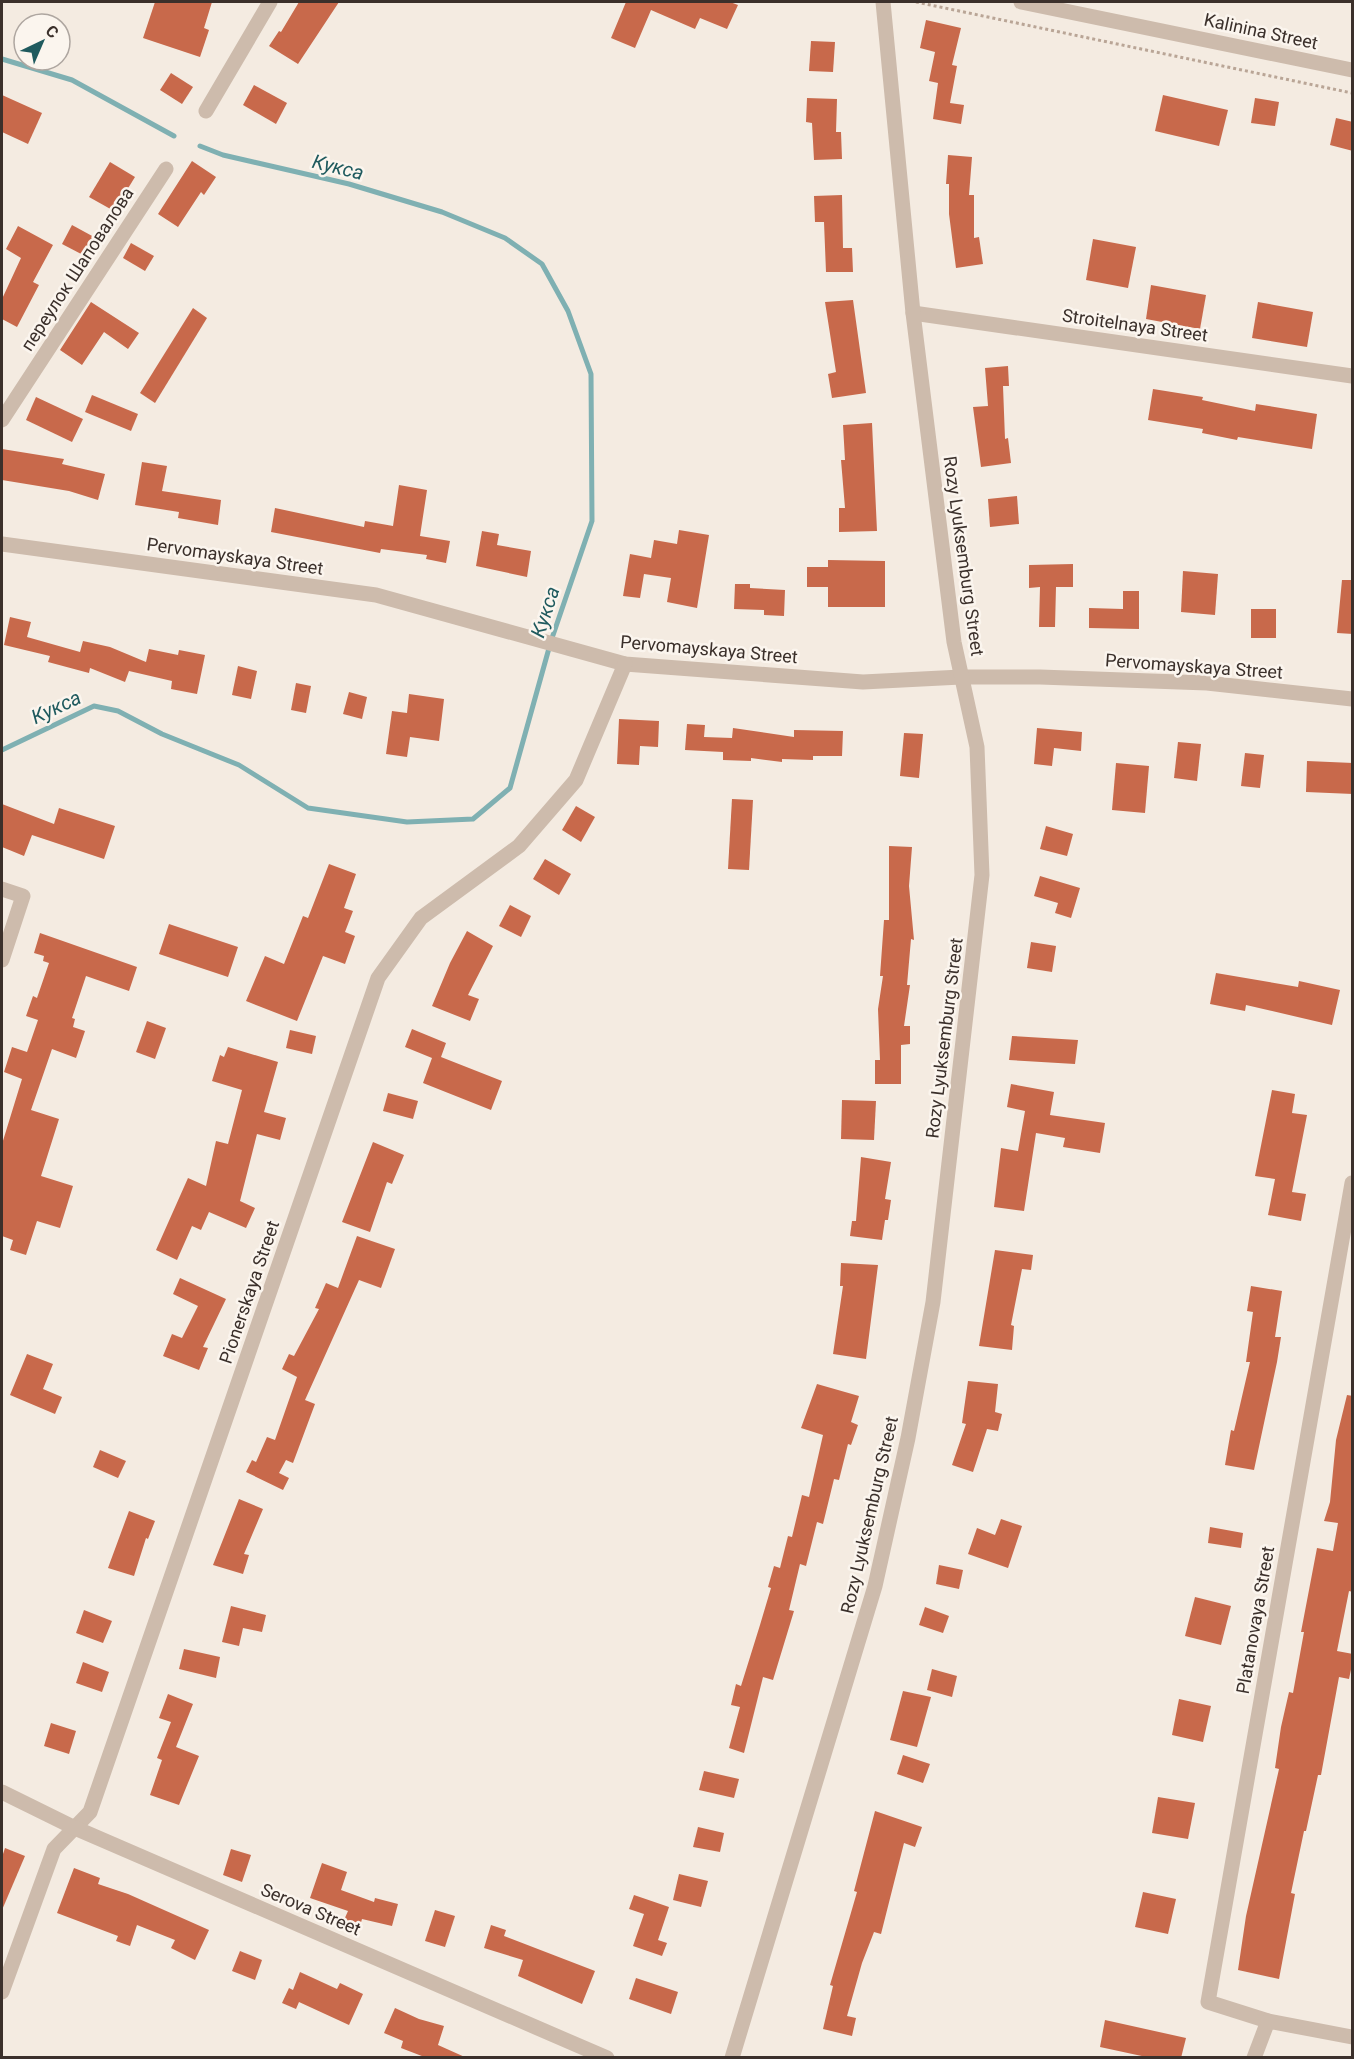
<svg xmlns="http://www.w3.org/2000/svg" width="1354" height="2059" viewBox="0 0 1354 2059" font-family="Roboto,sans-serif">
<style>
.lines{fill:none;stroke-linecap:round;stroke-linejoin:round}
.stream{stroke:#7fb0b2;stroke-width:5}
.building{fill:#c8694b}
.path{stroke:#b9a596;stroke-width:3;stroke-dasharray:3 3;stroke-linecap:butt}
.minor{stroke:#cdbbac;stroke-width:15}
.tertiary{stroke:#cdbbac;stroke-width:15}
.labels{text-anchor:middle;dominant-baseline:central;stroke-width:5;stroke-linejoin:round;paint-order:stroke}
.street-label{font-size:18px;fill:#3b302b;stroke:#fbf5ee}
.water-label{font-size:20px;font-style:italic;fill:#1f5a5e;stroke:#fbf5ee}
</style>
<rect width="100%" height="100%" fill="#f4ebe1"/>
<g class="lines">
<g class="stream">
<polyline points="2,59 72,80 174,136"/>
<polyline points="2,750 94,706 118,711 162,734 239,765 308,808 407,822 473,819 510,788 551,641 592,521 591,374 568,311 542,264 505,238 442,212 349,184 223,155 200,146"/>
</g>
</g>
<g class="building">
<polygon points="155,2 212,2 204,28 209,30 200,57 143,38"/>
<polygon points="299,2 339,2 298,64 269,46 279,31 281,32"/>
<polygon points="626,2 730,2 738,5 727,29 700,18 695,29 651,10 635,48 611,38"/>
<polygon points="926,20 961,28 952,65 957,66 950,103 964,105 961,124 933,119 938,83 929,81 935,52 920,48"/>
<polygon points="811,41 835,42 833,72 809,71"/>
<polygon points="171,73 193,87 182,104 160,90"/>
<polygon points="254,85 287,103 276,124 243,105"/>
<polygon points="2,95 42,113 28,144 2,132"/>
<polygon points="1163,95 1228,110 1219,146 1155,131"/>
<polygon points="807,98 837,99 836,132 841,132 842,159 814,160 812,123 806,122"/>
<polygon points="1255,98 1279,102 1275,126 1251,123"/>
<polygon points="1336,118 1353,122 1353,151 1330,145"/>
<polygon points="948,155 972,157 969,195 974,195 974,238 979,237 983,264 956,268 949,214 949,184 946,184"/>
<polygon points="192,161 216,177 204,195 201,192 178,227 158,214"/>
<polygon points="110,162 135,177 114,211 89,197"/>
<polygon points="842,195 843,248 852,248 853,272 826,272 824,222 815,222 814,196"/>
<polygon points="72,225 94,237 85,256 62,244"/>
<polygon points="18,226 53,245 33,282 39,285 17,327 2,319 2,299 21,258 6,249"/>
<polygon points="1093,239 1136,247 1128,288 1086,280"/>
<polygon points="131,243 154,256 145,271 123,258"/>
<polygon points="1151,285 1206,295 1200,329 1146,319"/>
<polygon points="853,300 866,393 832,398 828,374 836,372 825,302"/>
<polygon points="91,302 139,333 128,349 104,332 82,365 60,350"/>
<polygon points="1258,302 1313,312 1307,347 1252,338"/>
<polygon points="193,308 207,318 155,403 140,393"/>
<polygon points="1008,366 1009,386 1003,386 1005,439 1008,438 1011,463 981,467 973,407 988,406 985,368"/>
<polygon points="1153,389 1203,397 1202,400 1255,411 1256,404 1317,414 1312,449 1238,437 1237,440 1202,433 1203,429 1148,420"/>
<polygon points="92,395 138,414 131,431 85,412"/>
<polygon points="36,397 83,419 72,442 26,420"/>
<polygon points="872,423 877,531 839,532 839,508 845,508 841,460 845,460 843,425"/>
<polygon points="2,449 64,459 62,464 105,474 98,500 69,491 2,480"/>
<polygon points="142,462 167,466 162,491 221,500 218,525 178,518 179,512 135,505"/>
<polygon points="399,485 427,490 420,536 450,541 446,563 426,559 427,555 381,549 380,553 271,532 275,508 364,527 365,521 393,526"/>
<polygon points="1017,496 1019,524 990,527 988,499"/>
<polygon points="679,530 709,535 697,608 667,602 671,578 644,574 640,598 623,596 630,554 651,558 654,540 677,544"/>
<polygon points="482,531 499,534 497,545 531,551 527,577 476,566"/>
<polygon points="828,560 885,561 885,607 828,607 828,587 807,587 807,567 828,567"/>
<polygon points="1073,564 1073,587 1056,587 1055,627 1039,627 1040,587 1029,588 1029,565"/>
<polygon points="1183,571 1218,574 1215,615 1181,612"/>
<polygon points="1342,580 1353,580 1353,634 1337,633"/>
<polygon points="735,584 750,584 750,588 785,590 784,616 764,615 764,610 734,609"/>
<polygon points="1123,591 1139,591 1139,629 1089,628 1089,608 1123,609"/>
<rect x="1251" y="609" width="25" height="29"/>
<polygon points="10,617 31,622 27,637 80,652 83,641 110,647 146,662 149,649 178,655 179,650 205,655 197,694 171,689 172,681 129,671 125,682 90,668 89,673 48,662 50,656 4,645"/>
<polygon points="238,666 257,671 251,699 232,695"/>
<polygon points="296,683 311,686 306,713 291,710"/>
<polygon points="349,692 367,697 362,719 343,714"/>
<polygon points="409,694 444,699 439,741 410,737 407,757 386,754 392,711 407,713"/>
<polygon points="619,719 659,721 658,747 640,746 639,765 617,764"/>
<polygon points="687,724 705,725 704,737 732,738 733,728 794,737 794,730 843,731 842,756 813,756 813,760 782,759 782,762 751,758 751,761 723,760 723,752 685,750"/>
<polygon points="1037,728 1082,732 1081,751 1054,748 1052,766 1034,764"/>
<polygon points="904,733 923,734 919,778 900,776"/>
<polygon points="1178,742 1201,744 1197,781 1174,778"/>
<polygon points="1245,753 1264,755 1260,788 1241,786"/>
<polygon points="1307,761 1353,763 1353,794 1306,792"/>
<polygon points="1116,763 1149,766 1145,813 1112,810"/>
<polygon points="732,799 753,800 749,870 728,869"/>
<polygon points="2,804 54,824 59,808 115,826 104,859 32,835 24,856 2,847"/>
<polygon points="576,806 595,817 581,842 562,830"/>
<polygon points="1046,826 1073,834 1067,856 1040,849"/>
<polygon points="889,846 912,847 909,886 914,940 911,939 907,985 910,985 904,1026 910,1026 910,1044 901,1045 901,1084 875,1084 875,1060 880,1060 878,1009 883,976 880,976 884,920 889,920"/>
<polygon points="545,859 571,874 559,895 533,879"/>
<polygon points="329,864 356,874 344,908 353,911 345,932 355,936 345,964 323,956 297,1021 246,1001 265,956 284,964 303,916 308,918"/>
<polygon points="1040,876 1080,888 1071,918 1055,913 1058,903 1034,896"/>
<polygon points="510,905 531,916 521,937 499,926"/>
<polygon points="169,924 238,947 228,977 159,954"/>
<polygon points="467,931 493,946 468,995 479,999 470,1021 432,1006 450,963"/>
<polygon points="40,933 137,967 129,991 86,976 72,1018 75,1019 73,1027 85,1031 76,1058 52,1049 31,1110 59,1119 41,1176 73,1186 60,1228 37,1221 26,1255 10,1250 13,1240 2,1236 2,1144 22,1079 4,1072 12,1047 27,1052 38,1020 26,1016 33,996 37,998 49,963 43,961 44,956 34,953"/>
<polygon points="1031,942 1056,946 1052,972 1027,968"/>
<polygon points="1216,973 1298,987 1299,981 1340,990 1332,1025 1246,1005 1245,1011 1210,1004"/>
<polygon points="147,1021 166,1028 155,1059 136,1052"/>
<polygon points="412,1029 446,1043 441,1057 502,1081 491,1110 423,1083 432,1058 405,1047"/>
<polygon points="290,1030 316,1036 312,1054 286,1048"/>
<polygon points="1012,1036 1078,1040 1075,1064 1009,1060"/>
<polygon points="228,1047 278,1062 264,1112 286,1118 280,1140 257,1134 240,1201 255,1208 246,1228 209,1212 201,1230 192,1226 177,1260 156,1250 188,1178 206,1186 216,1141 228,1144 242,1090 212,1081 220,1055 224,1057"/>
<polygon points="1011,1084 1054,1092 1050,1115 1105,1123 1100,1153 1063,1147 1065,1138 1036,1133 1024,1211 994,1207 1001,1148 1018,1151 1025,1111 1007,1107"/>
<polygon points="1272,1090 1295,1094 1292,1113 1307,1115 1292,1192 1306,1194 1301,1221 1268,1215 1275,1179 1255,1176"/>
<polygon points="388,1093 418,1101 413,1119 383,1111"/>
<polygon points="842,1100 876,1101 874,1140 841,1139"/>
<polygon points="373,1142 404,1155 392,1184 387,1182 370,1232 342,1222"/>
<polygon points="861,1157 891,1162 885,1199 891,1200 888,1220 885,1220 882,1240 850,1236 852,1221 856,1221"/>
<polygon points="357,1236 395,1249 381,1288 359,1280 305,1400 315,1404 293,1463 286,1460 279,1473 289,1478 283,1490 246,1472 252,1460 256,1462 267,1437 275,1440 297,1377 282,1369 289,1354 294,1356 319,1309 315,1308 326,1283 338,1288"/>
<polygon points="995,1250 1033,1255 1031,1270 1022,1269 1011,1325 1014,1326 1012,1350 979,1346"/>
<polygon points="841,1263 878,1265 866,1359 833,1354 843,1286 840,1286"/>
<polygon points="180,1278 226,1299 203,1347 208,1348 199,1370 163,1356 172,1334 182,1338 198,1306 173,1294"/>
<polygon points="1251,1286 1282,1291 1275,1337 1281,1337 1277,1362 1254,1470 1225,1465 1231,1430 1234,1431 1250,1362 1246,1362 1253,1312 1247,1311"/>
<polygon points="27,1354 53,1364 43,1389 62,1397 55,1414 10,1395"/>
<polygon points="968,1381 998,1384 995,1412 1002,1414 998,1431 987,1429 973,1472 952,1465 966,1424 962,1423"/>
<polygon points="817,1384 859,1396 851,1422 858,1425 851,1445 848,1444 839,1480 834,1479 823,1524 817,1522 806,1566 800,1564 789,1610 794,1611 773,1680 763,1677 744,1753 729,1748 740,1707 731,1705 736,1684 741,1686 760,1625 771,1588 768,1587 774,1566 780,1568 788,1536 792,1537 802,1495 809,1497 823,1435 801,1428"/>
<polygon points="1347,1395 1353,1396 1353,1592 1349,1591 1337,1651 1353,1654 1353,1660 1349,1679 1339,1677 1321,1775 1318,1775 1306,1831 1304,1831 1291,1893 1295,1894 1279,1979 1238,1970 1246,1916 1279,1769 1275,1768 1281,1727 1289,1692 1293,1693 1304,1632 1301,1632 1317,1548 1333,1551 1338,1523 1324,1521 1330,1502 1336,1440"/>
<polygon points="100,1450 126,1461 118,1478 93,1467"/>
<polygon points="239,1499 263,1509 244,1554 249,1555 243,1574 213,1565"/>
<polygon points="129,1511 155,1521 148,1539 146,1538 134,1576 108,1568"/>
<polygon points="1001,1519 1022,1526 1008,1568 968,1554 977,1528 995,1535"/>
<polygon points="1210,1527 1243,1533 1241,1548 1208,1543"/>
<polygon points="939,1565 963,1570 959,1589 936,1584"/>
<polygon points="1195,1597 1231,1606 1221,1645 1185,1636"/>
<polygon points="231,1606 266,1615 262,1632 243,1628 239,1646 222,1642"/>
<polygon points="925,1607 949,1616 943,1633 919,1625"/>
<polygon points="84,1610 112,1621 103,1643 76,1633"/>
<polygon points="184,1649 220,1657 216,1678 179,1669"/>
<polygon points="83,1662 109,1672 102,1692 76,1683"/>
<polygon points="932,1669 957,1676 952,1697 927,1690"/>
<polygon points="903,1691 931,1697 917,1747 890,1740"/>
<polygon points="168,1694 193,1704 176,1747 199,1756 179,1805 150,1795 162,1760 157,1758 171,1722 159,1718"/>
<polygon points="1179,1699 1211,1706 1203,1742 1172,1735"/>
<polygon points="51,1723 76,1731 69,1754 44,1746"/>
<polygon points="903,1755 930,1764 923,1783 897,1774"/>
<polygon points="704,1771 739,1779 734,1798 699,1790"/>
<polygon points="1158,1797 1195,1803 1188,1839 1152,1833"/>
<polygon points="875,1811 922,1827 915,1847 904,1843 881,1934 874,1932 862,1963 847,2016 856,2018 852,2036 823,2029 833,1986 830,1985 857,1892 854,1891"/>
<polygon points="698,1827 724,1833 720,1852 693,1847"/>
<polygon points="5,1848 25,1856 2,1910 2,1857"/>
<polygon points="231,1849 251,1855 242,1882 223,1875"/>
<polygon points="322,1863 347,1872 341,1890 374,1902 375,1898 398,1904 392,1926 362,1919 360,1926 344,1920 348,1911 310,1898"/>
<polygon points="74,1868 100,1878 98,1884 128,1894 209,1930 195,1960 171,1948 175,1940 137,1925 130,1946 116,1941 118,1936 57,1913"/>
<polygon points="679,1874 708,1881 701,1907 673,1900"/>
<polygon points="1143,1892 1176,1899 1168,1934 1135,1927"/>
<polygon points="634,1895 669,1907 658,1940 667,1943 662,1956 633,1946 644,1914 629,1909"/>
<polygon points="435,1910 455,1916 445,1947 425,1941"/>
<polygon points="491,1925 506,1930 504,1936 595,1971 582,2004 518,1976 523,1960 484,1948"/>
<polygon points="240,1951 262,1960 255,1980 232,1971"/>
<polygon points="300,1972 337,1989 340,1983 363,1994 349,2025 299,2002 296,2009 282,2003 289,1988 293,1990"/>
<polygon points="636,1978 678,1992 671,2014 629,1999"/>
<polygon points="395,2008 419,2019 444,2026 438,2045 467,2058 427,2058 401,2048 403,2041 384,2033"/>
<polygon points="1105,2020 1186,2038 1181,2058 1151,2058 1100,2047"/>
</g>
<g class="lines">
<polyline class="path" points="916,2 1352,93"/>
<g class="minor">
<polyline points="206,111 270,2"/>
<polyline points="913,313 1352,376"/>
<polyline points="2,420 166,169"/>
<polyline points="2,544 376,595 625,664 863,682 961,677 1040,677 1207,683 1352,699"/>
<polyline points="2,889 23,896 2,960"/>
<polyline points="2,1992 54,1849 90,1812 378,978 421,918 519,846 576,780 625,664"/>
<polyline points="1268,2021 1208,2002 1352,1183"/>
<polyline points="732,2058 875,1586 908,1438 933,1302 982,875 977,747 954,642 913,313 883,2"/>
<polyline points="1254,2058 1268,2021 1352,2037"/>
</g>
<g class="tertiary">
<polyline points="1021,2 1352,70"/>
<polyline points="2,1792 75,1828 607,2058"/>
</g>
</g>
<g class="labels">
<g class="street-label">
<text transform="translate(1261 31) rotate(12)">Kalinina Street</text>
<text transform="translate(77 269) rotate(-57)">переулок Шаповалова</text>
<text transform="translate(1135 325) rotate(8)">Stroitelnaya Street</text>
<text transform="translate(235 556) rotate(8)">Pervomayskaya Street</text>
<text transform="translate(964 556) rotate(82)">Rozy Lyuksemburg Street</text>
<text transform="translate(709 649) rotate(5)">Pervomayskaya Street</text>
<text transform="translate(1194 666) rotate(4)">Pervomayskaya Street</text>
<text transform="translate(944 1038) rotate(-83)">Rozy Lyuksemburg Street</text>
<text transform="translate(249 1292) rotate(-71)">Pionerskaya Street</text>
<text transform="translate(869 1515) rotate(-77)">Rozy Lyuksemburg Street</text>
<text transform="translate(1255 1620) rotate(-80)">Platanovaya Street</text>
<text transform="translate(311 1909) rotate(23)">Serova Street</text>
</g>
<g class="water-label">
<text transform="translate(338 167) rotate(14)">Кукса</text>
<text transform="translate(545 612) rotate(-72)">Кукса</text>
<text transform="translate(56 707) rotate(-25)">Кукса</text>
</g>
</g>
<rect width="1354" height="2059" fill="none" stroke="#3b302b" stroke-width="6"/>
<g transform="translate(42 42) rotate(44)"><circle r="28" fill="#fbf5ee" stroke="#aea6a0" stroke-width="1.5"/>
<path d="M0-4.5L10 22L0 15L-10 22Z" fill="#1f5a5e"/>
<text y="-9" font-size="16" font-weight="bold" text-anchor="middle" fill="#3b302b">С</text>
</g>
</svg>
